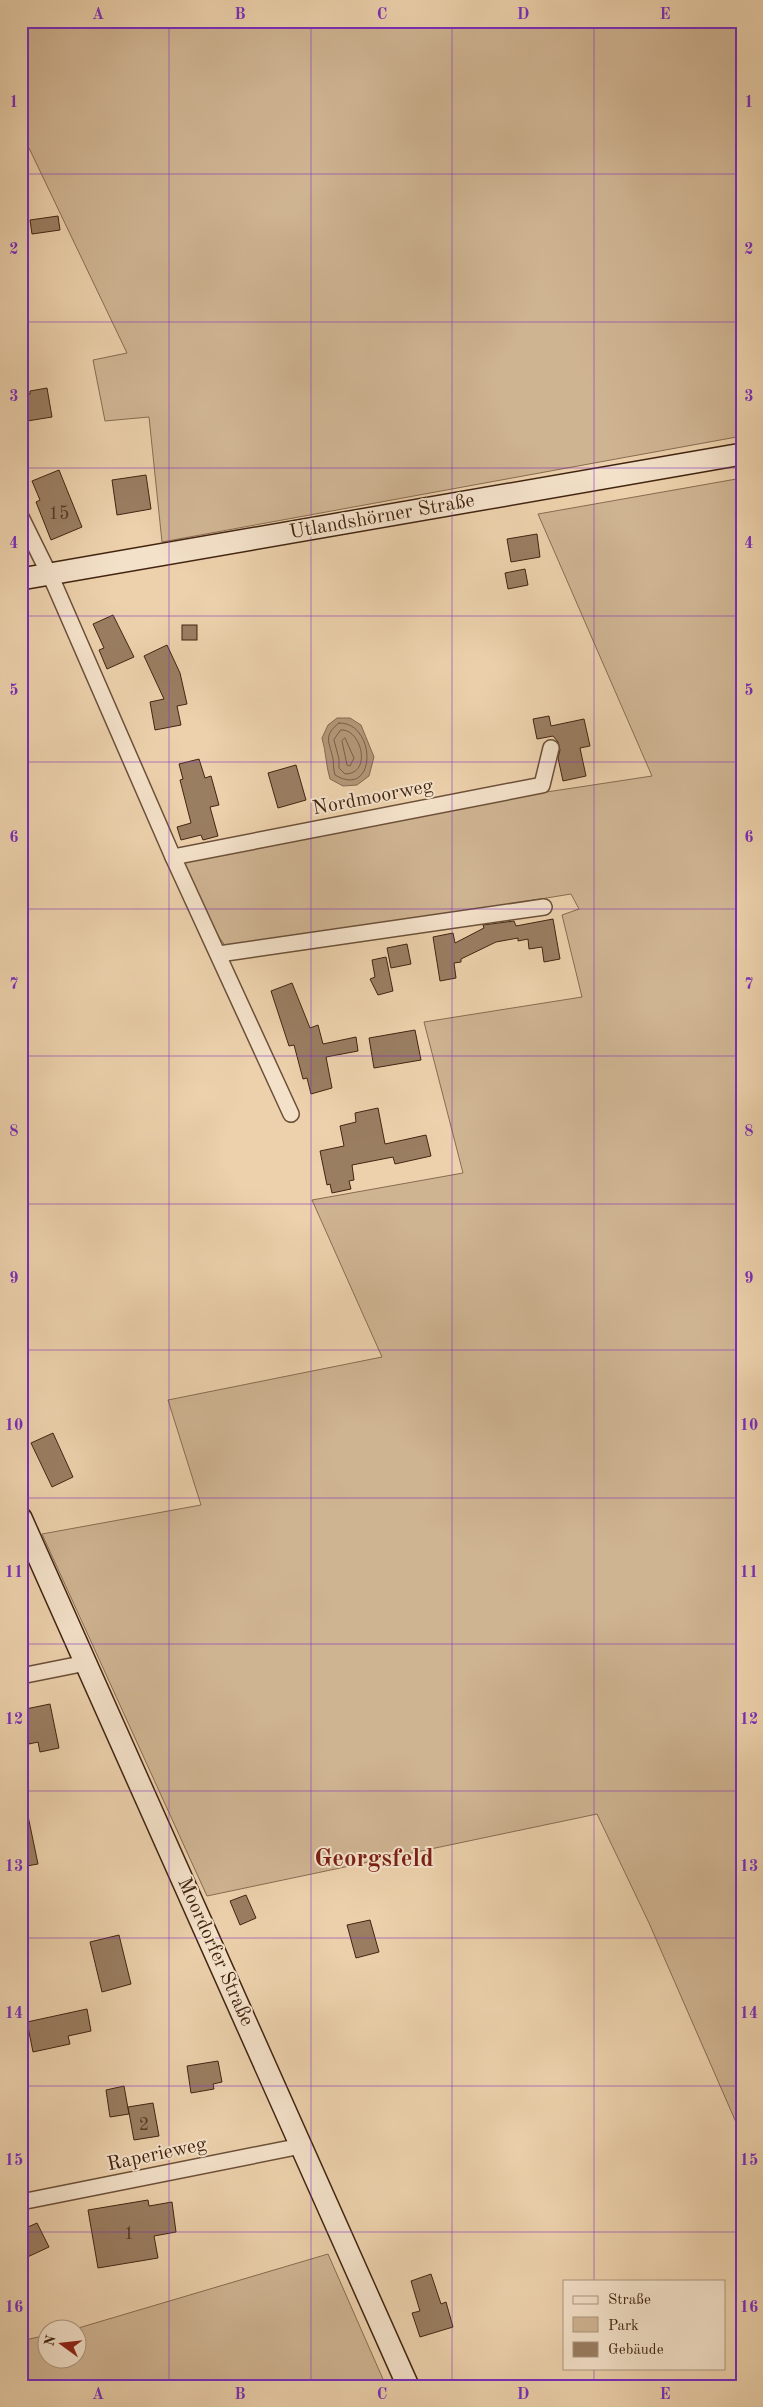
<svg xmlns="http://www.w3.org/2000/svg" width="763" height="2407" viewBox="0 0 763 2407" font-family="'Old Standard TT',serif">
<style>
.green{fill:#cfb492;stroke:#886c52}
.water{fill:#b29777;stroke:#85694e}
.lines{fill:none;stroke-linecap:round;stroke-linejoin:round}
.shore{stroke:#7a5e44;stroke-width:1}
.building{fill:#9a7e62;stroke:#422511}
.street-casing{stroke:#6c5038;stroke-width:18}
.secondary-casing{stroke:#422511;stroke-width:24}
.street{stroke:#f3e1c9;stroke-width:15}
.secondary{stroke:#f3e1c9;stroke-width:21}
.grid{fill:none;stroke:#7b2cbf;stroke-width:1;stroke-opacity:0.55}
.labels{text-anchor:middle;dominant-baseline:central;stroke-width:4;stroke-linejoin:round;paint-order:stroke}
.number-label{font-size:18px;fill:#583b25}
.street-label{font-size:20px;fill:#422511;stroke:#f3e1c9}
.district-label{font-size:25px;font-weight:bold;fill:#7a1f14;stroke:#f3e1c9}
.neatline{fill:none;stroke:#7b2cbf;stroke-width:2}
.grid-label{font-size:16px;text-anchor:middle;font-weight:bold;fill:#7b2cbf}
</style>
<rect width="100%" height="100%" fill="#ecd1ac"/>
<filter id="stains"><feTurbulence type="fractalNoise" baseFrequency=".004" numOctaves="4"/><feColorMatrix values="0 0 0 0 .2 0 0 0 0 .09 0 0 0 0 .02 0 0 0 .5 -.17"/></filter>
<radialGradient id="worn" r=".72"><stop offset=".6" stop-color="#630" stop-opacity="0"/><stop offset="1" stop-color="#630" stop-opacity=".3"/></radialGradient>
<g class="green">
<polygon points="21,21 742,21 742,436 162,542 149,417 105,421 93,360 127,353 29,148 21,148"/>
<polygon points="742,478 742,2136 649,1923 597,1814 207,1896 42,1534 201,1505 168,1400 382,1357 312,1200 463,1173 424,1022 582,997 562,915 579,909 571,894 228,950 219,937 180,860 540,793 652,776 538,514"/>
<polygon points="328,2254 386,2386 21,2386 21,2341 47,2335 48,2360 78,2360 78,2330 75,2329"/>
</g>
<path class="water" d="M337,718H350L361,725L374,757L369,776L357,785L343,786L330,779C326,766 326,752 322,738L328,725Z"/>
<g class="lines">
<g class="shore">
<path d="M339,723C377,722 377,800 335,775C333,769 334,765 333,759C330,743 322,736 339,723Z"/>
<path d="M341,730C361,728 373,774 345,774L339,768V759L334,740Z"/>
<polygon points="345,738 354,758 350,766 347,765 342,741"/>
</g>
</g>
<g class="building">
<polygon points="58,216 60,230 32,234 30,220"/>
<polygon points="47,388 52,417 21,422 21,395 30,394 30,391"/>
<polygon points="59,470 82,527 51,540 36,502 40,500 32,481"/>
<polygon points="146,475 151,509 117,515 112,480"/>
<polygon points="537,534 540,557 511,562 507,539"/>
<polygon points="525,569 528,585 508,589 505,573"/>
<polygon points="113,615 134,657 107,669 99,650 104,648 93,624"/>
<rect x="182" y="625" width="15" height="15"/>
<polygon points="167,645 180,673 187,704 177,706 181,725 155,730 150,702 164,699 144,656"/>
<polygon points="549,716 551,726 584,719 590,746 580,748 586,776 563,781 558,758 560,750 558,742 553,736 537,739 533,719"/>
<polygon points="199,759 205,778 211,776 219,805 210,807 218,836 203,840 201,835 181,840 177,827 191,823 180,780 183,779 179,764"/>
<polygon points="296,765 306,800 278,808 268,773"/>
<polygon points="553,919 560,959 544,962 542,947 529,949 528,939 518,941 518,938 496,942 461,959 461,962 454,963 456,978 440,981 433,937 453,933 455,943 484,928 483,925 514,921 516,926"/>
<polygon points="407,944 411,964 391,968 387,948"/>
<polygon points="386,957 393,991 378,995 370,979 375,977 372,960"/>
<polygon points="292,983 310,1028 318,1025 323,1044 356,1037 358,1051 326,1057 332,1088 311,1094 307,1078 303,1079 294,1045 289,1046 271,991"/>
<polygon points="415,1030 421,1060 374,1068 369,1038"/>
<polygon points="378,1108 385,1144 426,1135 431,1156 395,1164 393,1157 352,1165 354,1180 349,1181 351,1189 332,1193 330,1184 327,1185 320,1151 344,1146 340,1126 356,1122 355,1113"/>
<polygon points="53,1433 73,1477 52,1487 31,1443"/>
<polygon points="50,1704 59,1748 40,1752 38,1742 29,1744 28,1738 21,1739 21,1710"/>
<polygon points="28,1816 38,1864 21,1867 21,1817"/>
<polygon points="246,1895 256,1918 240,1925 230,1901"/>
<polygon points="370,1920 379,1952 356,1958 347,1925"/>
<polygon points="119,1935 131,1984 102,1992 90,1942"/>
<polygon points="87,2009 91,2031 68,2036 70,2044 33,2052 27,2022"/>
<polygon points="218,2061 222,2082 213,2084 214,2089 191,2093 187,2066"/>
<polygon points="124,2086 129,2114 110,2117 106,2090"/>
<polygon points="153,2103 159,2136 134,2140 128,2107"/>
<polygon points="148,2200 149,2206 172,2202 176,2232 154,2236 158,2258 98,2268 88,2210"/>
<polygon points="37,2223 49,2247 21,2260 21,2230"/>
<polygon points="431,2274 441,2304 446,2302 453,2327 420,2337 412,2313 420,2311 411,2281"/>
</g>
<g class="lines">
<g class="street-casing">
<g id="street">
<polyline points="21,517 55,586 173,857 291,1114"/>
<polyline points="173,857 542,785 551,748"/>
<polyline points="219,954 544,907"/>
<polyline points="21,1676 86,1663"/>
<polyline points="21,2202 301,2146"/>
</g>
</g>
<g class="secondary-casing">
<g id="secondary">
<polyline points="21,579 742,454"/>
<polyline points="21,1518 408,2386"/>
</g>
</g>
<use href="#street" class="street"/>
<use href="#secondary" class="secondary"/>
</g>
<path class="grid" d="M169,21V2386M311,21V2386M452,21V2386M594,21V2281M21,174H742M21,322H742M21,468H742M21,616H742M21,762H742M21,909H742M21,1056H742M21,1204H742M21,1350H742M21,1498H742M21,1644H742M21,1791H742M21,1938H742M21,2086H742M21,2232H742M594,2368V2386"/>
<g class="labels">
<g class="number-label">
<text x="59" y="514">15</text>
<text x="144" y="2125">2</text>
<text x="129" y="2234">1</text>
</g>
<g class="street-label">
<text transform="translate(382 517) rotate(-10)">Utlandshörner Straße</text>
<text transform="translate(373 798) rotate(-11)">Nordmoorweg</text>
<text transform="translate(215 1952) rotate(66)">Moordorfer Straße</text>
<text transform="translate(157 2155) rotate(-12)">Raperieweg</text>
</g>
<g class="district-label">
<text x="374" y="1859">Georgsfeld</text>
</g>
</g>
<rect width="763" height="2407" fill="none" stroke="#ecd1ac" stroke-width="55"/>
<rect x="563" y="2280" width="162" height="90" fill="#f3e1c9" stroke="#ac967f"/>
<rect x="573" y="2296" width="25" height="8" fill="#f3e1c9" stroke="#ac967f"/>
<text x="608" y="2304" font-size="15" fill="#422511">Straße</text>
<rect x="573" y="2317" width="25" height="15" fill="#cfb492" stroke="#ac967f"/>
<text x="608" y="2330" font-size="15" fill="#422511">Park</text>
<rect x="573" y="2342" width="25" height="15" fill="#9a7e62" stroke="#ac967f"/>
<text x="608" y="2354" font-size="15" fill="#422511">Gebäude</text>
<g transform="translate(62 2344) rotate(285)"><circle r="24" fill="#f3e1c9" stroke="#ac967f"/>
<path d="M0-4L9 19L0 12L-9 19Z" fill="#8f2418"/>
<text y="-8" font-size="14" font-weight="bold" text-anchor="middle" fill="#422511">N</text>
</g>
<rect x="28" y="28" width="708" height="2352" class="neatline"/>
<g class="grid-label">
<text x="98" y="19">A</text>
<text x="240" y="19">B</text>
<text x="382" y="19">C</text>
<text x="523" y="19">D</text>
<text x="665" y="19">E</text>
<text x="14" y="107">1</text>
<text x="749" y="107">1</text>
<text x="14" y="254">2</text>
<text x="749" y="254">2</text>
<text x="14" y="401">3</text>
<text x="749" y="401">3</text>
<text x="14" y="548">4</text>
<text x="749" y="548">4</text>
<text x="14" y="695">5</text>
<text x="749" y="695">5</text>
<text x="14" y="842">6</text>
<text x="749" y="842">6</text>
<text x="14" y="989">7</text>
<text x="749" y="989">7</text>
<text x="14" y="1136">8</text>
<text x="749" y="1136">8</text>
<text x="14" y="1283">9</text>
<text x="749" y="1283">9</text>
<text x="14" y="1430">10</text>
<text x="749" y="1430">10</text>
<text x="14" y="1577">11</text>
<text x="749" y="1577">11</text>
<text x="14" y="1724">12</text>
<text x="749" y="1724">12</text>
<text x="14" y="1871">13</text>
<text x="749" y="1871">13</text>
<text x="14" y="2018">14</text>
<text x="749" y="2018">14</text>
<text x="14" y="2165">15</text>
<text x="749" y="2165">15</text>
<text x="14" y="2312">16</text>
<text x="749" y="2312">16</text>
<text x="98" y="2399">A</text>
<text x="240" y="2399">B</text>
<text x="382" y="2399">C</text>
<text x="523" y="2399">D</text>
<text x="665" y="2399">E</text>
</g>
<rect width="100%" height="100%" filter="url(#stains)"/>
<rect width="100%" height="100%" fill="url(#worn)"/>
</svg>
